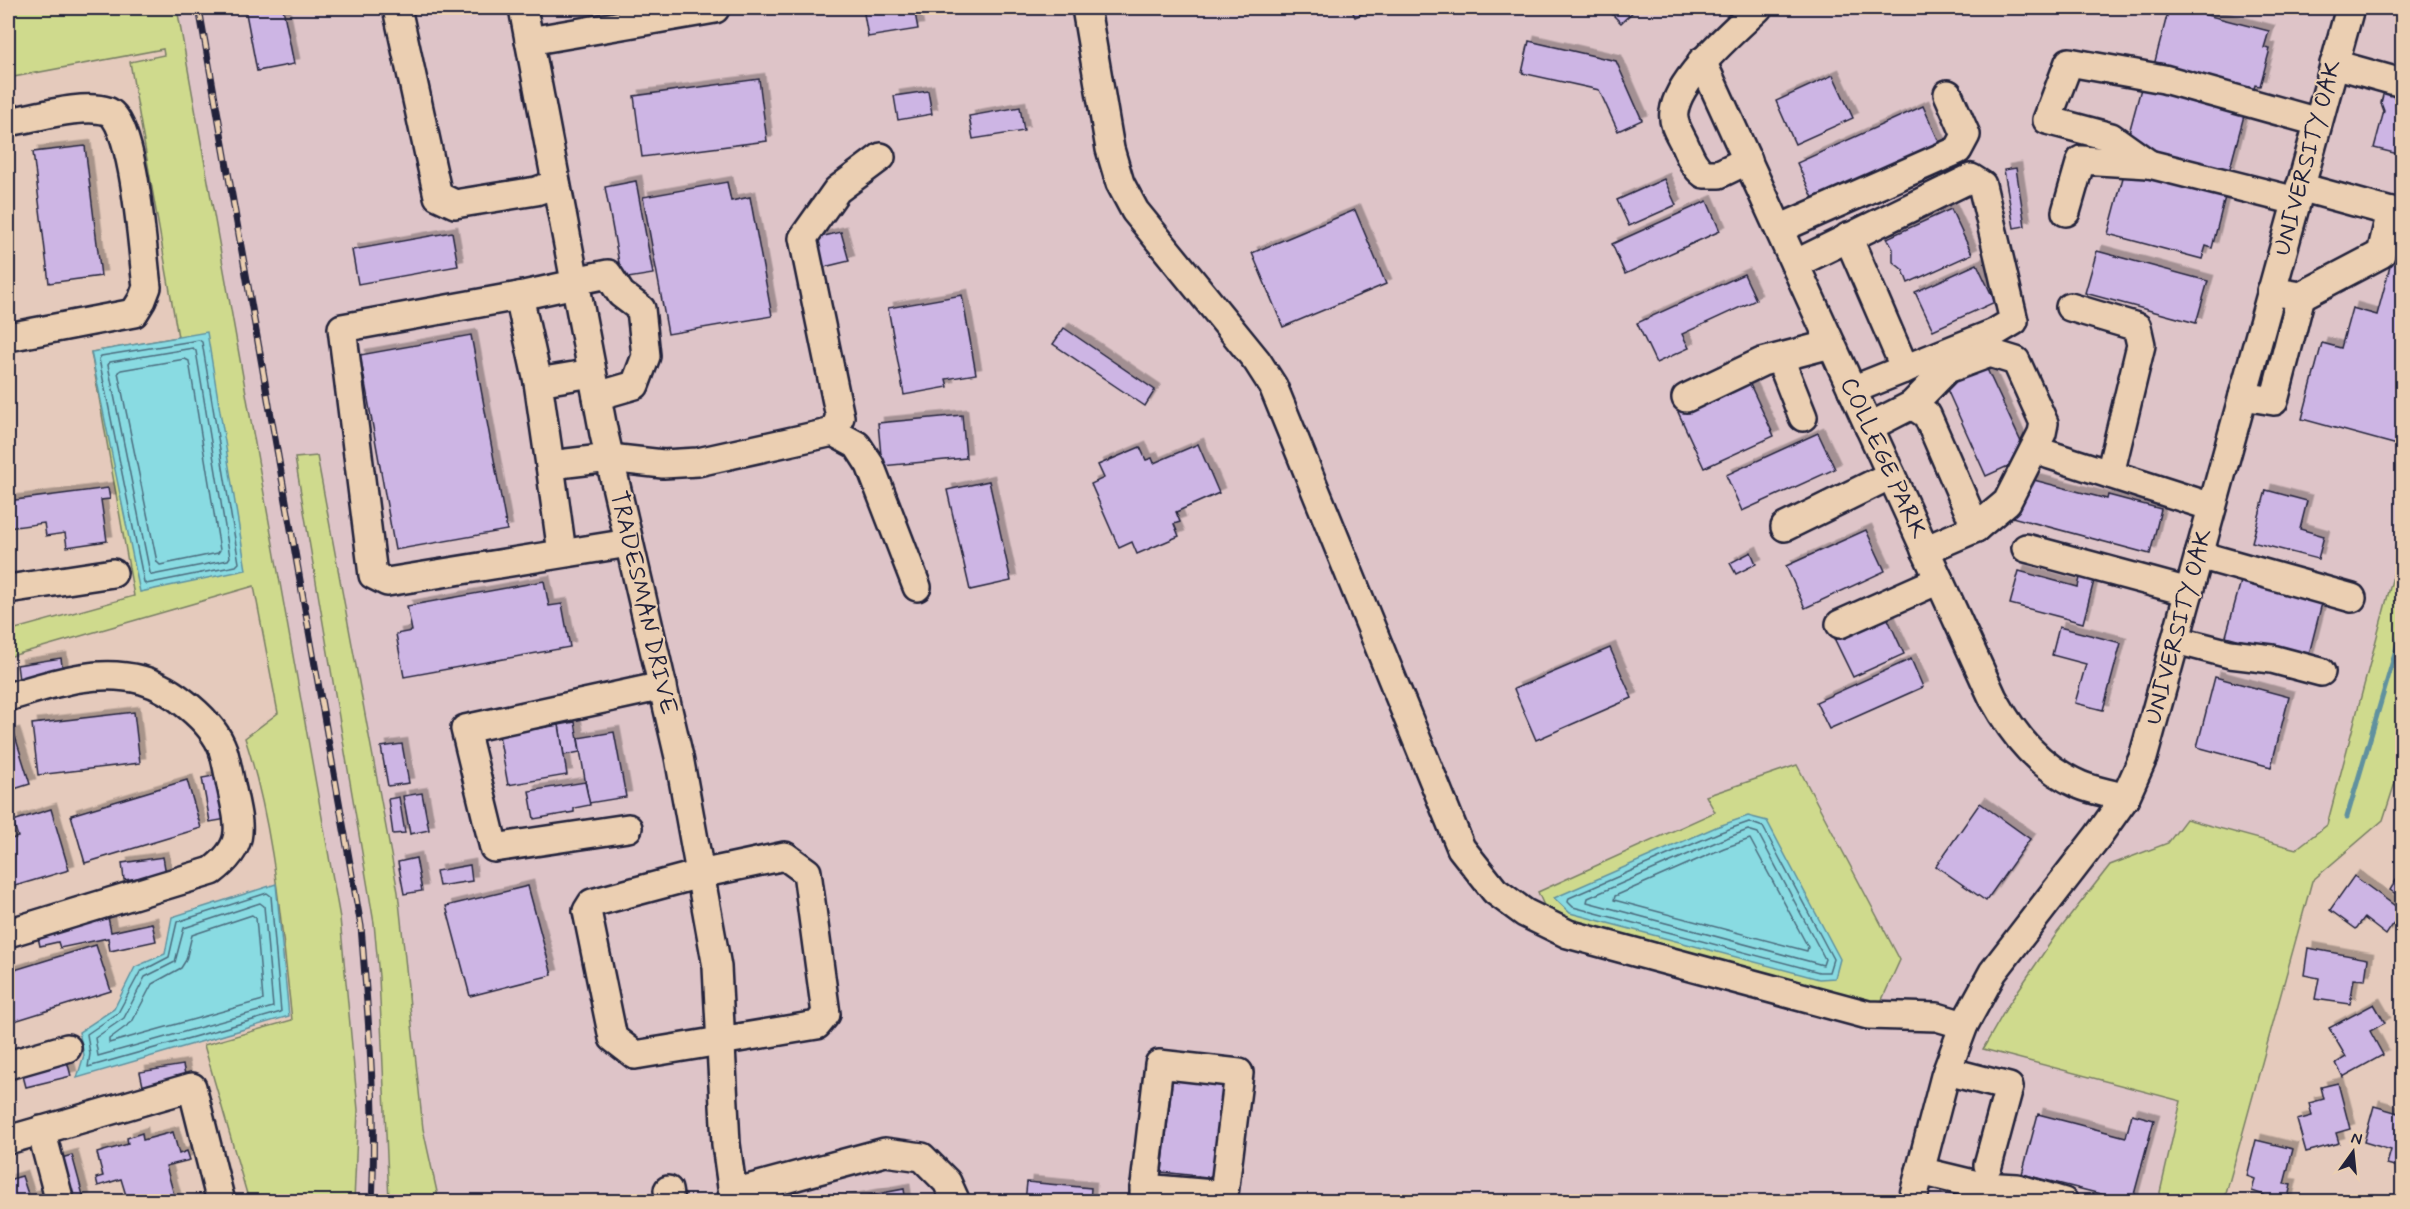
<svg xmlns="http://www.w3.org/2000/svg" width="2410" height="1209" viewBox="0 0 2410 1209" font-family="Mynerve,sans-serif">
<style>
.built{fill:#dec4c8}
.green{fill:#cfda8d;stroke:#787e64;stroke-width:1.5}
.water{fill:#89dbe2;stroke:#60919f;stroke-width:1.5}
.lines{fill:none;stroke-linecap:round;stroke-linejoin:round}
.shore{stroke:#4b6c7e;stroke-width:1.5}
.stream{stroke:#60919f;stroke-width:5}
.building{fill:#cdb5e4;stroke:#22223b;stroke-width:1.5;filter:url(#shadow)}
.minor-casing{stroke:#22223b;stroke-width:32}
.minor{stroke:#ebcfb2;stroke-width:27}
.rail-casing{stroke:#22223b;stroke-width:7}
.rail{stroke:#ebcfb2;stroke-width:4.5;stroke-dasharray:14;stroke-linecap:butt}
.labels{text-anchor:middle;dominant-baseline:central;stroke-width:4.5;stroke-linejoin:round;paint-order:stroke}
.street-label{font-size:24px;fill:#22223b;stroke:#ebcfb2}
</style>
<defs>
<filter id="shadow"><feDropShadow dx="5.5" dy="-5.5" stdDeviation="0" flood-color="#0004"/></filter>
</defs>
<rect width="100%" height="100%" fill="#e5cabc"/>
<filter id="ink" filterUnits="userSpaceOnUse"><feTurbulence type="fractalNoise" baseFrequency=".0167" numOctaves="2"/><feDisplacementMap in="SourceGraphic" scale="12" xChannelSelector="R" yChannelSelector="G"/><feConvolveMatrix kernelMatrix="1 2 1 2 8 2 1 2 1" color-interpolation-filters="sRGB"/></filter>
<g filter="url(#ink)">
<polygon class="built" points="177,8 2402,8 2402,542 2224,1201 426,1201 376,936 389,1201 354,1201 358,1110 340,918"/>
<g class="green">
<path d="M8,8H177L340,918L358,1110L354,1201H249L204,1045L292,1020C281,925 275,830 245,738L278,713L254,586L8,657V631L134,596L91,352L178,337L130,62L164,55L163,49L8,78Z"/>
<polygon points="317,456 398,892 423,1129 439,1201 389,1201 379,977 374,923 295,458"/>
<polygon points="2402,542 2402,761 2383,820 2312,881 2224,1201 2158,1201 2181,1101 1983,1049 2007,1007 2057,933 2110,865 2168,843 2186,819 2296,849 2327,825"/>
<polygon points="1797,765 1900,960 1880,1004 1558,918 1545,908 1538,892 1715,812 1706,796"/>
</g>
<g class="water">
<polygon points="207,332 246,570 140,592 91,352"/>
<polygon points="1748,816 1767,821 1840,959 1835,978 1819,979 1570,913 1554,898 1716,827"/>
<polygon points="276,884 289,1016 77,1078 84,1055 79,1032 114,1009 135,967 165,954 172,917"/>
</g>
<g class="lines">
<g class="shore">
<polygon points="199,340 202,342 239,563 236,566 146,584 144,582 99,359 101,356"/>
<polygon points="193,348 196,351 230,557 228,560 152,575 150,573 108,365 110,362"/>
<polygon points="185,359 189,361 220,550 218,553 160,565 157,562 118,372 121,370"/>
<polygon points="1749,822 1763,827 1833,959 1829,972 1819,972 1573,907 1568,902 1569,898 1718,833"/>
<polygon points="1748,830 1758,833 1825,959 1823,965 1587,902 1588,898 1721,840"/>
<polygon points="1750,839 1808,947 1807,951 1614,900 1615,896 1724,848"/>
<polygon points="267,893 271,896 281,1012 88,1067 90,1054 87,1034 118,1013 140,972 169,957 177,922"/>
<polygon points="260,903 264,906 273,1007 98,1056 95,1038 124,1018 145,977 175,962 184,928"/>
<polygon points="252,915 256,918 263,1000 109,1043 109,1039 132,1022 152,984 181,968 186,960 192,935"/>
</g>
<polyline class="stream" points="2347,817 2402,630"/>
</g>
<g class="building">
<polygon points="245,8 283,8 294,64 257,71"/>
<polygon points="863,8 914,8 918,29 868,37"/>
<polygon points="1351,8 1376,8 1355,17"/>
<polygon points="1606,8 1637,8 1621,23"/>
<polygon points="2169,8 2179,8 2269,31 2264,48 2270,49 2260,86 2255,85 2252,95 2153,69"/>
<polygon points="1529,41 1616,61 1642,120 1618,131 1599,90 1522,73"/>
<polygon points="1833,75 1853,118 1795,144 1776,101"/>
<polygon points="759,79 767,141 642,157 634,96"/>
<polygon points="2143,81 2246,108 2229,172 2126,144"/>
<polygon points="928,91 932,114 898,120 894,96"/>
<polygon points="2384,91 2402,96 2402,155 2374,148 2384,111 2381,103"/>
<polygon points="1923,106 1940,144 1815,202 1797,163"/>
<polygon points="1020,107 1024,131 973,139 969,116"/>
<polygon points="85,146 101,276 49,283 33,152"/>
<polygon points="2016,168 2025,226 2014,228 2004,170"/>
<polygon points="2125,170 2225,197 2212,248 2206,246 2202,259 2108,234"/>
<polygon points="1664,179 1676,205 1629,226 1617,200"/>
<polygon points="636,181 653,274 622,279 605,187"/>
<polygon points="727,182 731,201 750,197 772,316 668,334 643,197"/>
<polygon points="1707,201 1720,231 1625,274 1612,244"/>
<polygon points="1951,209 1972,254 1908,283 1903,270 1893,262 1893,249 1887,238"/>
<polygon points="1355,210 1386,284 1283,327 1252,253"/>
<polygon points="452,232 458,266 358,284 352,250"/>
<polygon points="841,232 849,261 824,267 816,238"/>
<polygon points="2097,251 2208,281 2196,323 2085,293"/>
<polygon points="2392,259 2402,262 2401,446 2302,419 2322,343 2341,348 2352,308 2377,315"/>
<polygon points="1977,264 1995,302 1933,330 1915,292"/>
<polygon points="1744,274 1756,300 1682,334 1689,348 1656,363 1637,323"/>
<polygon points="962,295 976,374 946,379 948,387 904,395 888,308"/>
<polygon points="1064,328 1155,390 1145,406 1053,344"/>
<polygon points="471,335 507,530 395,550 360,355"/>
<polygon points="1986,367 2028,457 1986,476 1945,385"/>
<polygon points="1748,380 1774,436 1704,468 1678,412"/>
<polygon points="962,415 966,458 882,466 878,423"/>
<polygon points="1818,433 1835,469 1742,511 1726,475"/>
<polygon points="1198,444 1219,493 1176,512 1180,522 1174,524 1179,536 1137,554 1132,542 1119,548 1091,484 1104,478 1098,465 1140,447 1146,460 1152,458 1154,463"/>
<polygon points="2030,479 2107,499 2108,495 2161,509 2150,554 2012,517"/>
<polygon points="989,481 1011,581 970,590 947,490"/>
<polygon points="108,488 110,499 101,500 107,541 67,547 65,533 46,536 44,523 8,528 8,501"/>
<polygon points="2266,490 2307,501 2300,529 2324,536 2318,559 2252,542"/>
<polygon points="1866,530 1885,571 1805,608 1786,566"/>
<polygon points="1751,552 1756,564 1736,574 1730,563"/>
<polygon points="2019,571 2078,587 2081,573 2095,577 2083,623 2010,604"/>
<polygon points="544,581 549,606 562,604 570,647 404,677 396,634 412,631 407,606"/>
<polygon points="2241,581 2322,603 2308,658 2226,636"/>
<polygon points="1887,617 1904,654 1853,677 1835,640"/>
<polygon points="2059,627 2121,643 2103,710 2075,703 2086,664 2052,655"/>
<polygon points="1610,648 1632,698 1536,740 1514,689"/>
<polygon points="61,658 63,673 19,680 17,665"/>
<polygon points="1911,659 1923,687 1829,729 1816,702"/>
<polygon points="2215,677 2289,697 2271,767 2197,747"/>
<polygon points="134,712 140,763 38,775 32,724"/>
<polygon points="575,722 580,752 564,755 559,725"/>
<polygon points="559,725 567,775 508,785 499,735"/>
<polygon points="614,732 626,797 589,803 578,738"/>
<polygon points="14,733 30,784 8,791 8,735"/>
<polygon points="402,744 409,783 388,786 381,747"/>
<polygon points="219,775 227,819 210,822 202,778"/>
<polygon points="187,780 201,828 85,863 71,815"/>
<polygon points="585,782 590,805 574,808 574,812 534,819 529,791"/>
<polygon points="422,793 429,830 410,834 403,796"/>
<polygon points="399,797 405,833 393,834 388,799"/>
<polygon points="1980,803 2030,839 1986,901 1936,866"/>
<polygon points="51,809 69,870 8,888 8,840 18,837 13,821"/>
<polygon points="163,857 166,874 124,880 122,863"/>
<polygon points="416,858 422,891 404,894 398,862"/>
<polygon points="470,865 472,881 439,886 436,871"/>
<polygon points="2400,874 2402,875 2402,898 2390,890"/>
<polygon points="2354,876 2402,911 2386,935 2364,918 2356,929 2330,910"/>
<polygon points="528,886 552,975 470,996 446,906"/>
<polygon points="107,912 111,932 152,923 156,941 110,951 108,938 60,948 58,942 40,946 36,928"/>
<polygon points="96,945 111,991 8,1023 8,972"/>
<polygon points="2308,948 2368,959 2365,980 2354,979 2350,1004 2315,999 2319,978 2304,975"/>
<polygon points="2374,1004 2385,1023 2370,1031 2383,1055 2343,1077 2336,1063 2346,1057 2329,1028"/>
<polygon points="67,1061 71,1076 26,1087 22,1072"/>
<polygon points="183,1065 186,1079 143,1086 140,1072"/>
<polygon points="1173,1074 1228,1080 1216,1178 1162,1172"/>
<polygon points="2338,1083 2350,1129 2336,1133 2339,1143 2306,1152 2297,1120 2312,1116 2309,1103 2324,1099 2321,1087"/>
<polygon points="2374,1106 2402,1114 2402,1168 2387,1164 2391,1150 2364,1142"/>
<polygon points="2038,1114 2126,1137 2132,1114 2154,1120 2132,1202 2022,1174"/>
<polygon points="173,1132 179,1154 187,1151 190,1160 166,1166 176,1202 128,1202 121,1179 98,1186 96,1178 103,1176 97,1153 128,1144 127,1138 142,1133 143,1140"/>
<polygon points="2256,1140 2293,1149 2284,1184 2291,1185 2287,1202 2262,1202 2264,1195 2252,1191 2255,1179 2247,1176"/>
<polygon points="72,1155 84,1199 70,1202 58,1159"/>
<polygon points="22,1176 29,1197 37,1195 38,1202 8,1202 8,1180"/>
<polygon points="1027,1182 1091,1188 1090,1202 1025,1202"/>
<polygon points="904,1189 906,1202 835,1202"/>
</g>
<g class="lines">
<g class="minor-casing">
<g id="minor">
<polyline points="397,8 438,196 455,204 536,191 556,184"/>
<polyline points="523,8 604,434 679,757 717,967 726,1144 734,1202"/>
<polyline points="1086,8 1110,149 1120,183 1135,211 1257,361 1273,386 1461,848 1495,891 1525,913 1568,934 1868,1015 1937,1017 1964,1025"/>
<polyline points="529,41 715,9"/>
<path d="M1702,61L1993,698C2014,736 2039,767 2080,785C2094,791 2110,793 2125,798"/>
<polyline points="2334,64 2402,83"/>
<path d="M8,122C34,118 83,103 107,111C135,120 143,258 147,287L142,300L134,313L8,337"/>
<path d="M1748,160L1719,174H1704C1693,166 1689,154 1684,143C1679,133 1672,123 1674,112C1678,78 1734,31 1758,8"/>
<polyline points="2149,164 2111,137 2047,120 2069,62 2164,79 2318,122"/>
<polyline points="2300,187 2402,215"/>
<polyline points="2066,212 2081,160 2149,164 2296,201"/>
<polyline points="1779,229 1958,150 1966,135 1948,94"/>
<polyline points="1848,237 1905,369"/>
<polyline points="1795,264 1971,178 1982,185 2014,321 1994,333 1852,390"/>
<polyline points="574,281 608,274 621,294 641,309 646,356 635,385 597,396"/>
<polyline points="575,284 519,296 342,328 373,575 387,582 629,543"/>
<polyline points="2271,291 2301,296 2381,254 2391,212"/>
<polyline points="519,296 538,382"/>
<polyline points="2070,307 2137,327 2141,345 2110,474"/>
<polyline points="1780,359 1803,417"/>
<polyline points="592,373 538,382 550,465 610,458 663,464 698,462 833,432 840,417 803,238 837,190 881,157"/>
<polyline points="2243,396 2274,401 2301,296"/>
<polyline points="1686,398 1762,362 1831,344"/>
<polyline points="1912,405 1927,415 1976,528"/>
<polyline points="1869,427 1912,405 1947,369 1990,353 2016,361 2044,423 2042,433 2007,502 1976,528 1925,550"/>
<polyline points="833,432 857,445 870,465 917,587"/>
<polyline points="2050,455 2212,507"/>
<polyline points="550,465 562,553"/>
<polyline points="1785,527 1891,475"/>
<polyline points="2026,548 2189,592"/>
<polyline points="2199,555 2352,598"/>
<polyline points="8,589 113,573"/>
<polyline points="1840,624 1939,580"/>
<polyline points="2176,640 2230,654 2272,659 2321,672"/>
<path d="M8,697C52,684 95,668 142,680C171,688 213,721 223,750C227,763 229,777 232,790C240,828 246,845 212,871L8,933"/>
<polyline points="628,828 494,848 465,729 663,686"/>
<polygon points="785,856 807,872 826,1014 817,1025 635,1055 613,1038 587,911 592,903 700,874"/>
<polyline points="8,1065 67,1048"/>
<polyline points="1947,1071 2009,1087 1988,1165"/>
<polyline points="41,1130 60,1202"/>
<polyline points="8,1140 192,1087 221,1202"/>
<polyline points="1920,1171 1982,1186 2017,1188 2064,1202"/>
<polyline points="1144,1188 1224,1195"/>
<polyline points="668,1190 670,1202"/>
<polyline points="733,1193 885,1152 922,1157 947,1182 956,1202"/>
<polyline points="1143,1202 1159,1064 1239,1073 1223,1202"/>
<polyline points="1912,1202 1945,1076 1964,1025 1993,972 2098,836 2125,798 2143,758 2350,8"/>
</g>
</g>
<use href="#minor" class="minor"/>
<g class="rail-casing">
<path id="rail" d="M199,8L361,926C368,1017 377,1109 372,1202"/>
</g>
<use href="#rail" class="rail"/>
</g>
</g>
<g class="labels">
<g class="street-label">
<text transform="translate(2308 158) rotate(-75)">UNIVERSITY OAK</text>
<text transform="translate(1883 458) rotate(65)">COLLEGE PARK</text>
<text transform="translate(643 603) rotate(77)">TRADESMAN DRIVE</text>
<text transform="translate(2179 627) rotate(-75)">UNIVERSITY OAK</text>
</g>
</g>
<rect width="2410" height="1209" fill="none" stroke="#ebcfb2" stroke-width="30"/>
<rect x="15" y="15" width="2380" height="1179" fill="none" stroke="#22223b" stroke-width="2" filter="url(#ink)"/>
<g transform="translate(2353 1152) rotate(15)" stroke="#ebcfb2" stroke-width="4.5" paint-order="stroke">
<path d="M0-4.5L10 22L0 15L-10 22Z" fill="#22223b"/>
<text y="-9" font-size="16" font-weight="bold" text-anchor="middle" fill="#22223b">N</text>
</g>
</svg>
